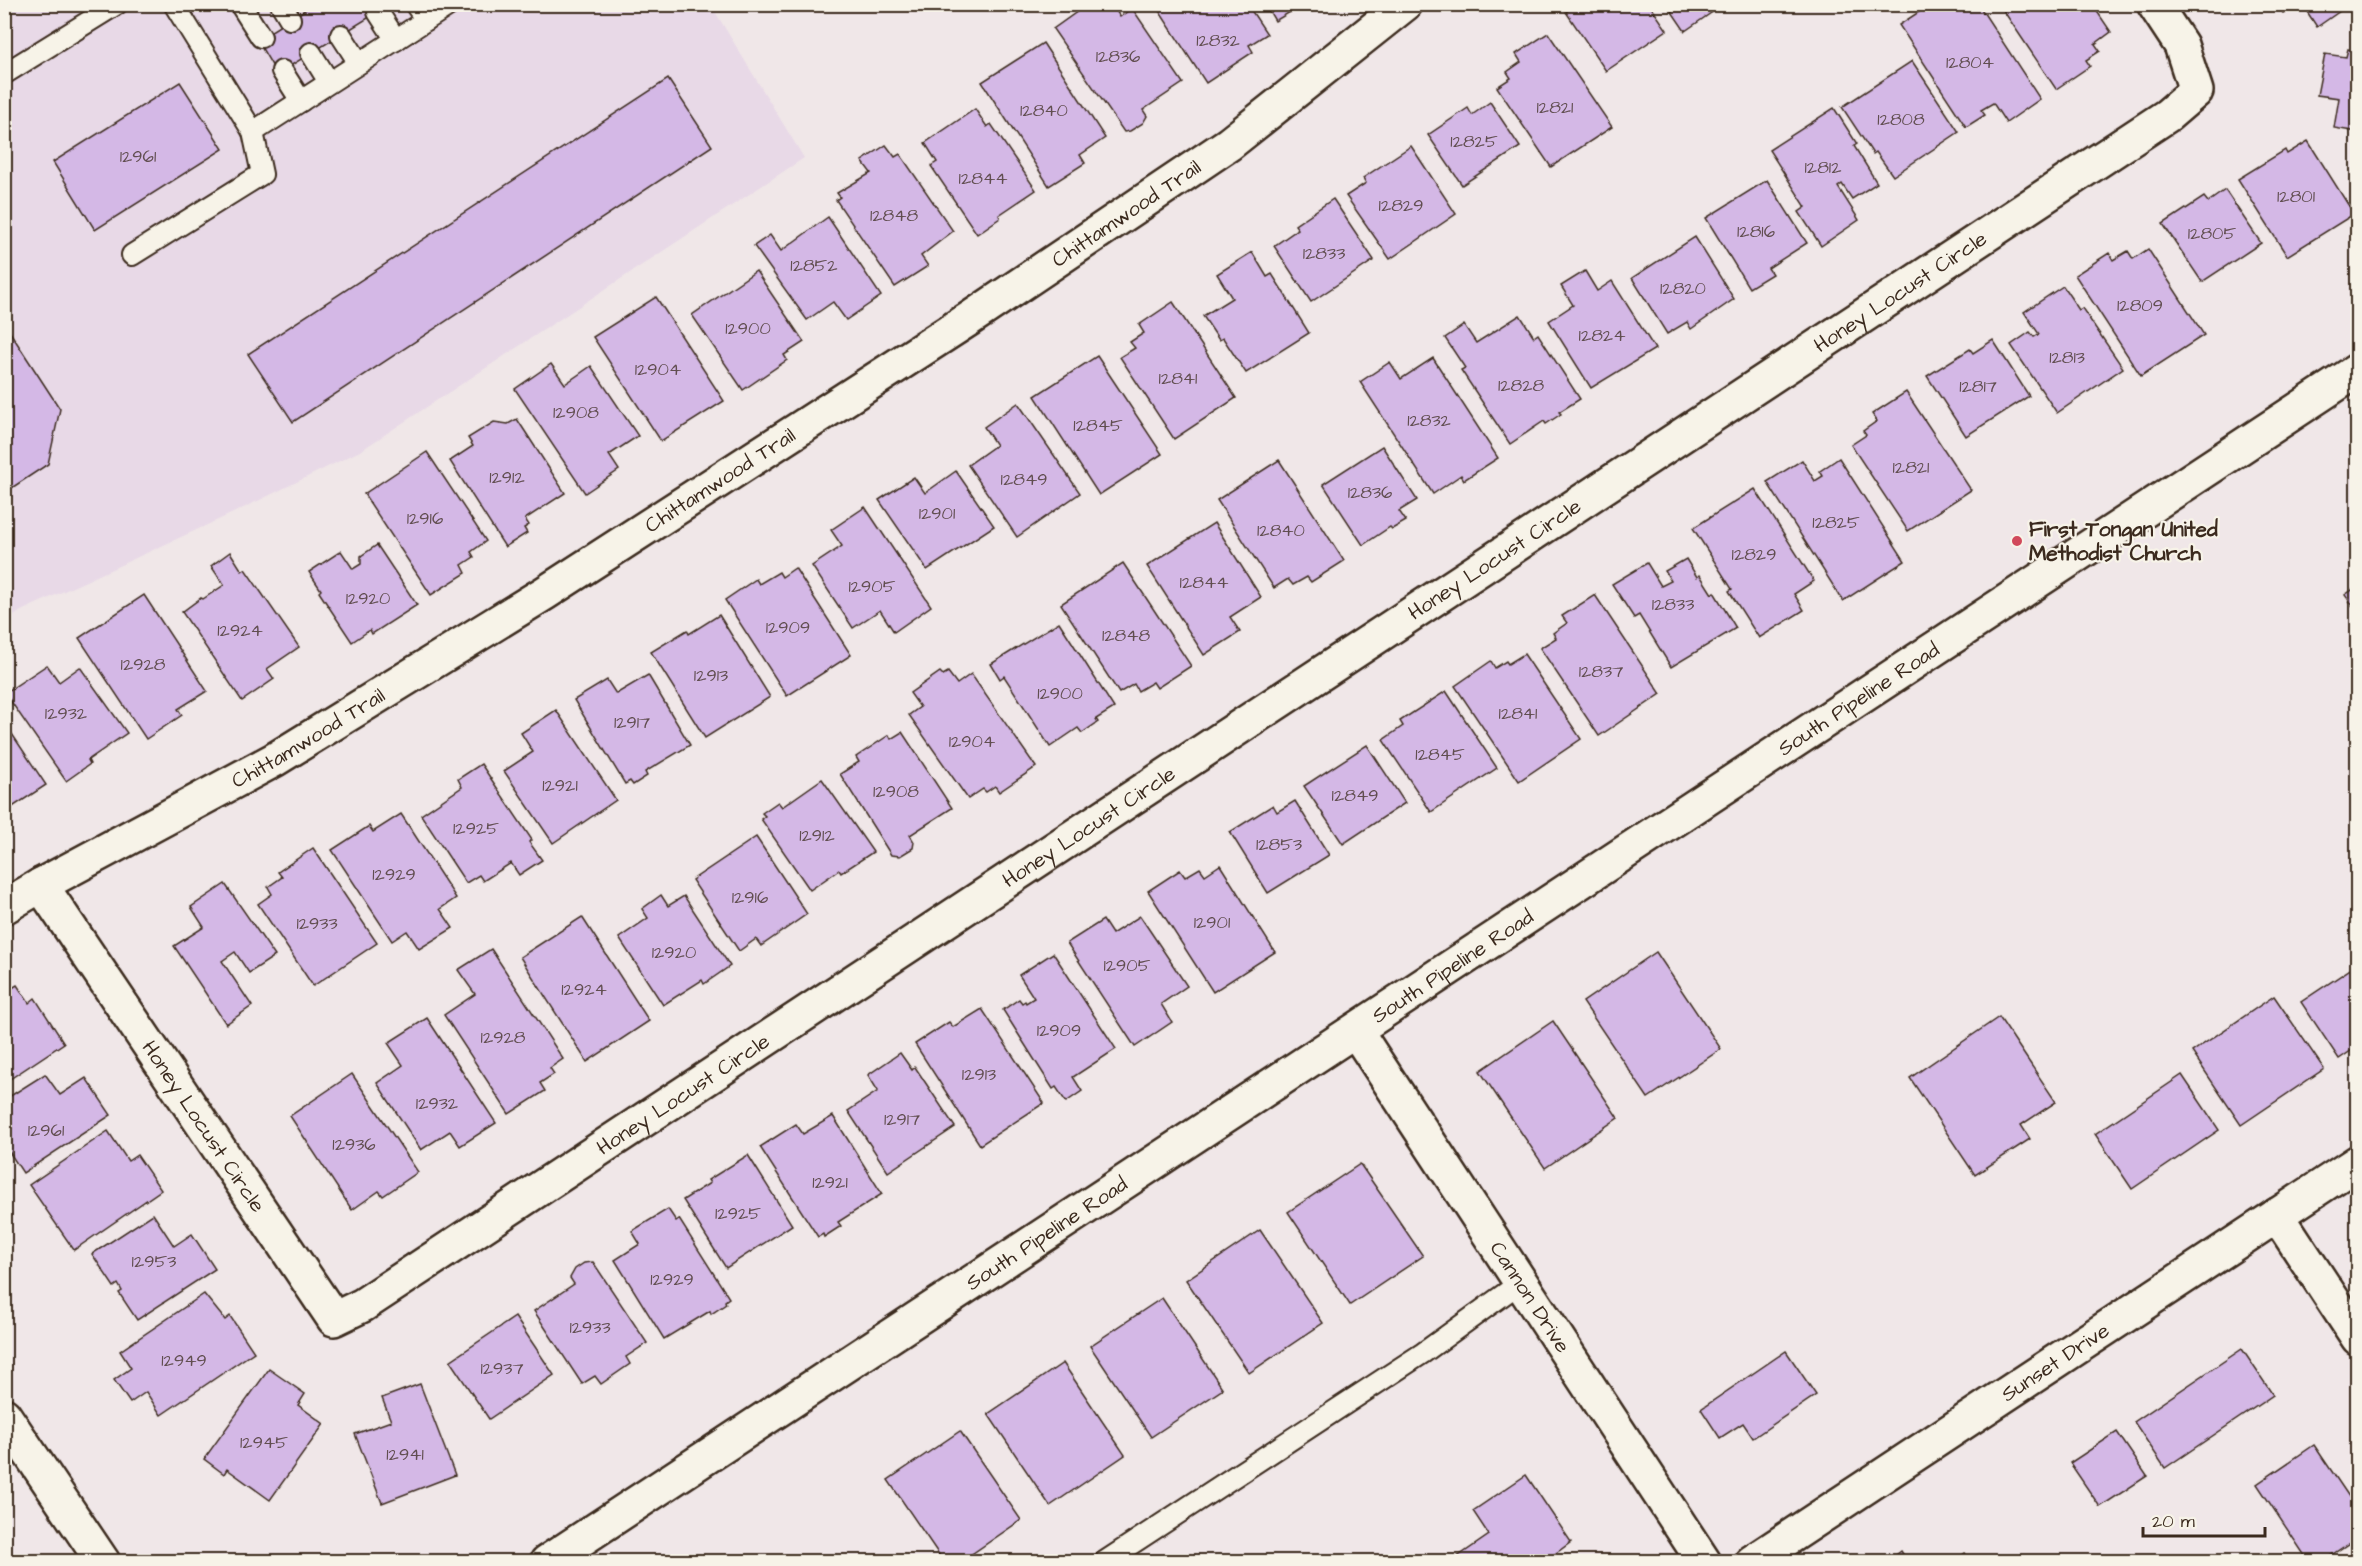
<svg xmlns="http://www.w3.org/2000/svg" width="2362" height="1566" viewBox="0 0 2362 1566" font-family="'Architects Daughter',sans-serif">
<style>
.built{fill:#e8d9e7}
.building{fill:#d4b8e6;stroke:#3b2a1e;stroke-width:1.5}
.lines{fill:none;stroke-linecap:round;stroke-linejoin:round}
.service-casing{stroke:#3b2a1e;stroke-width:24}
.minor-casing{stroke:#3b2a1e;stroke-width:38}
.tertiary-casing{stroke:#3b2a1e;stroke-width:38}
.service{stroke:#f7f3e8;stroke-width:20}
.minor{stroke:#f7f3e8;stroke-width:33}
.tertiary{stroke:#f7f3e8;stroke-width:33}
.poi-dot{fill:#d1495b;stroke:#f7f3e8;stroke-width:2}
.labels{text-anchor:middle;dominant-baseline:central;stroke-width:4.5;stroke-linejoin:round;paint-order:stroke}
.number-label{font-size:18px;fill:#614e50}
.street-label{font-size:21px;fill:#3b2a1e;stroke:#f7f3e8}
.poi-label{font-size:21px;font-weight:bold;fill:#3b2a1e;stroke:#f7f3e8;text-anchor:start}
</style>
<rect width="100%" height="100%" fill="#f0e7e8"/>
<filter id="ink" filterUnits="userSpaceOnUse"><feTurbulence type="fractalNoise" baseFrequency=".0167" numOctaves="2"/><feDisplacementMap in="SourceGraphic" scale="12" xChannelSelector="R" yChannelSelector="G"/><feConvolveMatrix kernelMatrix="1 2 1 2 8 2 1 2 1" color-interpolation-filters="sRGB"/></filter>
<g filter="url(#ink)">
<polygon class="built" points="5,5 711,5 804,158 360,451 233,513 21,611 5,622"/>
<g class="building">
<polygon points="314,4 391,4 277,74 257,40"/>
<polygon points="1088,4 1112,4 1120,17 1132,8 1183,83 1143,110 1147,116 1143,123 1130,131 1124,132 1053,29"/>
<polygon points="1151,4 1247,4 1267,34 1249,45 1253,52 1206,83 1156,6 1153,8"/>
<polygon points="1265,4 1295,4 1297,8 1275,21"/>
<polygon points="1577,4 1649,4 1667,30 1606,71 1566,12"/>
<polygon points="1671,4 1724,4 1685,31 1668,6"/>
<polygon points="1931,4 1978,4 2040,99 2006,123 1993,103 1981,110 1985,115 1966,127 1899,25"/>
<polygon points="1999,4 2092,4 2111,32 2095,44 2100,51 2086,60 2090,66 2056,89"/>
<polygon points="2277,4 2296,4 2283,13"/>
<polygon points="2307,4 2350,4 2317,27 2304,7"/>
<polygon points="1548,33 1612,127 1551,167 1497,87 1511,78 1507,72 1521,62 1516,54"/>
<polygon points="1043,43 1105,138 1080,155 1085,163 1049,186 982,82"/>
<polygon points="2348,49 2358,51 2358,132 2334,128 2339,98 2317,95 2325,54 2346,57"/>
<polygon points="1912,61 1959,132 1893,176 1876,152 1873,154 1842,107"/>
<polygon points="668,79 712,146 293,422 248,354"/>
<polygon points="180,82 223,149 95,230 53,162"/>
<polygon points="1490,102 1520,147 1462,185 1428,135 1468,108 1472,115"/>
<polygon points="1834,108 1857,144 1854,146 1877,183 1852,199 1842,184 1838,187 1859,220 1821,246 1799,212 1806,207 1769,150"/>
<polygon points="975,109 987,127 991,124 1036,190 999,215 1000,218 977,234 931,166 937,162 925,143"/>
<polygon points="2308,141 2354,214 2287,256 2238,179 2285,150 2287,154"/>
<polygon points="886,145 895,157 900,154 953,231 921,256 928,266 895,287 836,200 840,197 837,193 871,173 862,161"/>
<polygon points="1411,146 1456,214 1390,259 1346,196 1366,183 1363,178"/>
<polygon points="1767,180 1807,243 1768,268 1772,274 1749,288 1706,218"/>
<polygon points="2225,190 2261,243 2202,282 2163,224 2204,197 2208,202"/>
<polygon points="1333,199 1374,260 1311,302 1274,246 1298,229 1295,225"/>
<polygon points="828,217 881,296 846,320 833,302 807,320 754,246 770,235 781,251"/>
<polygon points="1695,237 1734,299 1691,329 1687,322 1667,334 1632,278"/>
<polygon points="2148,249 2204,335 2141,376 2075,275 2109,253 2113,260 2128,251 2133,259"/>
<polygon points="1252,252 1267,277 1272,274 1309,333 1246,373 1223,338 1219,340 1203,316 1232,298 1217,274"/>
<polygon points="756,271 804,342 784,355 787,360 743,390 692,315"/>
<polygon points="1585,271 1597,291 1612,281 1655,349 1591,388 1549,321 1573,305 1561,286"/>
<polygon points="2063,286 2079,310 2082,308 2123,368 2057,413 2011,345 2030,332 2034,337 2039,334 2024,312"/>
<polygon points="656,297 724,401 661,441 593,337"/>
<polygon points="1173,302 1236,398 1174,439 1120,357 1135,348 1130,342 1144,333 1139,325"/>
<polygon points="1520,315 1534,337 1538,334 1580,399 1559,412 1561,414 1546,424 1544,421 1510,444 1461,370 1465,368 1445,338 1464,325 1476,343"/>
<polygon points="4,323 60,409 48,464 4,493"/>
<polygon points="1993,340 2029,396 1966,436 1927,376 1970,349 1973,353"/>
<polygon points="1097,356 1162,454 1099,495 1035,396"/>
<polygon points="1433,358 1498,458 1464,480 1461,475 1433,494 1360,382 1390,362 1401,379"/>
<polygon points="551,364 565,384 591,366 638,436 609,455 619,470 585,493 515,389"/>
<polygon points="1906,392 1971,490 1908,531 1851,445 1866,435 1863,431 1877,421 1872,414"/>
<polygon points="1018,403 1080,493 1017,537 968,465 996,445 984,427"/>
<polygon points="517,419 565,493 525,519 529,525 524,528 527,533 505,547 450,461 473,446 468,438 494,422 508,424"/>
<polygon points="1382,446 1417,500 1399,511 1406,521 1392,529 1390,527 1363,545 1323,484"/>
<polygon points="427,452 486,541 471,552 474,557 462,565 466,573 431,595 364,494"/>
<polygon points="1839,458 1905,561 1843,601 1767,482 1802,460 1815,481 1823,476 1820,471"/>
<polygon points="1279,460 1344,561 1311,582 1307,577 1293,585 1288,579 1274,588 1217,500"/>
<polygon points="956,471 994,526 927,570 879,500 914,477 925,493"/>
<polygon points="1755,489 1814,581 1794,594 1804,610 1759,638 1729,591 1732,589 1693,528"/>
<polygon points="865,507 931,606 894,632 880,610 853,628 812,566 842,546 831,530"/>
<polygon points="1214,523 1261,597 1230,617 1240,632 1204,655 1147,566"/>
<polygon points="377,545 417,605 372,634 370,630 352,642 319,592 321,590 309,572 341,551 353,569 361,564 361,556"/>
<polygon points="230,552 242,571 245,569 299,647 267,669 274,679 242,701 182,612 201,598 203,599 224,585 211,566"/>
<polygon points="1686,559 1697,577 1700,575 1712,594 1714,592 1736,628 1671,667 1639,615 1634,618 1612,584 1647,563 1661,586 1671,581 1665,571"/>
<polygon points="1123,563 1191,666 1157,688 1153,682 1138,691 1134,684 1119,693 1061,604"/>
<polygon points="795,568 851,655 787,696 725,600 756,579 759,584 779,572 782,577"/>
<polygon points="2358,586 2358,613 2345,595"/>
<polygon points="144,595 207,691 178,709 182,715 146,739 79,638"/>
<polygon points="1595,595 1661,694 1599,736 1540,648 1556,638 1553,633 1567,623 1562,616"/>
<polygon points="719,615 770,697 705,738 651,652 687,630 689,634"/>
<polygon points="1059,622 1114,708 1096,719 1098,722 1082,733 1078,728 1050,747 1004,676 1000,679 991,664"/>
<polygon points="1524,654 1581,739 1519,781 1455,686 1491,661 1495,668 1506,661 1508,664"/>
<polygon points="47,665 59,682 80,667 127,733 88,760 90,764 66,781 5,693"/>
<polygon points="940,672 943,675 948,672 957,684 971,674 1036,767 999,792 995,786 986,792 983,789 968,799 909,715 920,707 910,693"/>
<polygon points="648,675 690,745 645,772 647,776 633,785 630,781 625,784 574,700 607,680 616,694"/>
<polygon points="1446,691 1497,768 1431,812 1383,740 1403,726 1400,721"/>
<polygon points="556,710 616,800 553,843 504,771 533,752 521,733"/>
<polygon points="4,722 46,785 11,808 7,803 4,804"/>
<polygon points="902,732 952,808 910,835 914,842 913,848 900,856 891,855 840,774 859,762 856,757 889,735 891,739"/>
<polygon points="1367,745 1405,803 1343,844 1304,786"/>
<polygon points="481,764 532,840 529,842 542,860 519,875 511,863 483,881 479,875 466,883 421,815 462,787 458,779"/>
<polygon points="822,779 873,852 841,873 839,870 810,890 761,819 765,816 762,813 778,802 782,807"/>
<polygon points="1295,801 1329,855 1268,893 1230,832 1273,805 1277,812"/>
<polygon points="401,814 456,898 440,909 453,928 419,949 407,931 392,941 332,850 369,826 373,832"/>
<polygon points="756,837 807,914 761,946 756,939 739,951 692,880"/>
<polygon points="313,848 377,943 313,986 258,904 272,894 268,887 282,877 278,872"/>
<polygon points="1220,865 1275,952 1213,992 1148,891 1180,870 1185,877 1200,868 1205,875"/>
<polygon points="225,884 275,956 249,973 235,952 222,961 252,1006 226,1024 174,946 204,927 191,907"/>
<polygon points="661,895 668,906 684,896 730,966 704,984 702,980 663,1005 619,938 648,918 642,909"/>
<polygon points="1140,916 1187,986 1161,1004 1172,1022 1135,1047 1067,943 1103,920 1112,934"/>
<polygon points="582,917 649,1021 587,1062 520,957"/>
<polygon points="491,949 563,1059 550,1068 554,1074 540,1083 545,1091 509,1114 444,1015 475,994 458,970"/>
<polygon points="1656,952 1721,1049 1648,1098 1583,1002"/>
<polygon points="1053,953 1116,1049 1073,1077 1082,1091 1066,1102 1056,1087 1053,1089 1003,1010 1019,999 1022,1003 1025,1001 1026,1003 1034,998 1019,975"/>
<polygon points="2358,964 2358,1046 2339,1059 2301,1002"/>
<polygon points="17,985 29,1003 35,998 64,1043 10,1079 8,1076 4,1078 4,993"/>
<polygon points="2274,996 2324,1069 2241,1125 2192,1052"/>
<polygon points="982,1009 1044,1103 980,1145 915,1044 949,1022 953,1027"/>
<polygon points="1999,1017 2056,1102 2021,1125 2030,1139 1975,1175 1910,1078"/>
<polygon points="427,1018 496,1123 460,1146 450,1131 421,1150 377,1083 403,1065 388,1043"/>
<polygon points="1553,1021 1618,1118 1545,1168 1480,1071"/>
<polygon points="900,1053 912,1070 915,1067 955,1127 888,1172 848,1111 878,1091 868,1075"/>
<polygon points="45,1074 60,1095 86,1078 111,1115 23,1173 4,1144 4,1100"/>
<polygon points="352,1074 418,1172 383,1196 379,1191 352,1210 290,1116"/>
<polygon points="2182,1075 2219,1130 2132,1189 2095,1134"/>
<polygon points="833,1116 882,1194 838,1222 841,1226 824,1237 823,1234 818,1237 760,1147 796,1124 803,1134"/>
<polygon points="108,1131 128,1161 137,1155 161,1190 74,1250 29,1185"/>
<polygon points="748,1155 792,1225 726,1268 683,1200 710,1183 708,1180"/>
<polygon points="1360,1164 1423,1256 1350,1305 1288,1212"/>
<polygon points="668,1209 676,1221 679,1219 729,1298 725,1301 726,1304 711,1314 710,1311 664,1339 615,1260 640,1244 632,1231"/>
<polygon points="153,1214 174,1246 192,1234 215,1269 137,1320 119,1293 122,1291 118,1284 114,1287 92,1254"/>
<polygon points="1260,1230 1323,1323 1249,1373 1186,1280"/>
<polygon points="593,1262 647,1343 626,1357 630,1364 601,1384 595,1376 582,1384 534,1311 574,1284 570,1278 575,1269 584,1263"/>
<polygon points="204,1294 225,1320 230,1316 254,1352 161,1415 146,1392 130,1403 114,1380 131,1368 120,1351"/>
<polygon points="1162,1298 1223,1389 1151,1437 1090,1346"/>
<polygon points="515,1317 554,1375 489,1419 450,1361"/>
<polygon points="2242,1349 2273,1395 2165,1468 2134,1422"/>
<polygon points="1786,1351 1816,1395 1753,1438 1743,1423 1720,1438 1701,1409"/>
<polygon points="1063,1363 1125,1455 1050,1506 988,1414"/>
<polygon points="269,1369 305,1394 298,1405 324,1424 270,1500 227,1469 224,1474 204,1459"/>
<polygon points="420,1384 455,1475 382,1503 355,1434 391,1421 382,1398"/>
<polygon points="960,1431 1021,1520 960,1562 944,1562 888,1480"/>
<polygon points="2117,1432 2147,1476 2100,1507 2070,1463"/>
<polygon points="2314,1445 2358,1510 2358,1537 2321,1562 2309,1562 2257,1484"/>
<polygon points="1526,1475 1571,1542 1544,1562 1450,1562 1489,1535 1473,1511"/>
<polygon points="1900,1551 1907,1562 1886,1562"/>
<polygon points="2358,1551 2358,1562 2343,1562"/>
<polygon points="1965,1553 1971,1562 1953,1562"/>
</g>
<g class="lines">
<g class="service-casing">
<g id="service">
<polyline points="174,4 253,132 451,4"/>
<polyline points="240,4 261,37"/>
<polyline points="281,4 290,19"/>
<polyline points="415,4 426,20"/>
<polyline points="378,12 396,40"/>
<polyline points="341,35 359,63"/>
<polyline points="311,53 329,82"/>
<polyline points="282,71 301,101"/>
<polyline points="4,74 117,4"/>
<polyline points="132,255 262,174 253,132"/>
<polyline points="1104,1562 1423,1353 1521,1282"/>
</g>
</g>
<g class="minor-casing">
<g id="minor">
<path id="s1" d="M41,885L334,1319L363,1305L2168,115L2196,91L2181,45L2154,4"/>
<path id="s2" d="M4,907L41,885L274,760L545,593L969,319L1229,144L1405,4"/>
<path id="s3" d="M1356,1031L1704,1562"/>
<polyline points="2277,1215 2358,1338"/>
<path id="s4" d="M1752,1562L2358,1162"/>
</g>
</g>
<g class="tertiary-casing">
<g id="tertiary">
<polyline points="4,1415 103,1562"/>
<path id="s5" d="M547,1562L2358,370"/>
</g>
</g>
<use href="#service" class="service"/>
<use href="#minor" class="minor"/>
<use href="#tertiary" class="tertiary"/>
</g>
</g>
<circle class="poi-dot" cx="2017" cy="541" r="6"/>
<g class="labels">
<g class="number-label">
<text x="1218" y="40">12832</text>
<text x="1118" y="56">12836</text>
<text x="1970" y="62">12804</text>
<text x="1555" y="107">12821</text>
<text x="1044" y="110">12840</text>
<text x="1901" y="119">12808</text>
<text x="1474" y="141">12825</text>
<text x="138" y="156">12961</text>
<text x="1823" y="167">12812</text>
<text x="983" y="178">12844</text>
<text x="2296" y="196">12801</text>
<text x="1401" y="205">12829</text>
<text x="894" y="215">12848</text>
<text x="1756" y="231">12816</text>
<text x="2212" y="233">12805</text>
<text x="1324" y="253">12833</text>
<text x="814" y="265">12852</text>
<text x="1683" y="288">12820</text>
<text x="2140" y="305">12809</text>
<text x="748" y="328">12900</text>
<text x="1602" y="335">12824</text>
<text x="2067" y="357">12813</text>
<text x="658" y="369">12904</text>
<text x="1178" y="378">12841</text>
<text x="1521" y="385">12828</text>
<text x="1978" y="386">12817</text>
<text x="576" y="412">12908</text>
<text x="1429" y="420">12832</text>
<text x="1098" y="425">12845</text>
<text x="1911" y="467">12821</text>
<text x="507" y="477">12912</text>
<text x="1024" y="479">12849</text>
<text x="1370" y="492">12836</text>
<text x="937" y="513">12901</text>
<text x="425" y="518">12916</text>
<text x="1836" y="522">12825</text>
<text x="1281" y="530">12840</text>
<text x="1754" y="554">12829</text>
<text x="1204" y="582">12844</text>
<text x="872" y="586">12905</text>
<text x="368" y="598">12920</text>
<text x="1673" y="604">12833</text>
<text x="788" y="627">12909</text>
<text x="240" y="630">12924</text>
<text x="1126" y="635">12848</text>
<text x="143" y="664">12928</text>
<text x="1601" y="671">12837</text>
<text x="711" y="675">12913</text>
<text x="1060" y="693">12900</text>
<text x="66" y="713">12932</text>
<text x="1518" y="713">12841</text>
<text x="632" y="722">12917</text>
<text x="972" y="741">12904</text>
<text x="1440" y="754">12845</text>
<text x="560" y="785">12921</text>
<text x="896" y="791">12908</text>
<text x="1355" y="795">12849</text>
<text x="476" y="828">12925</text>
<text x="817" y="835">12912</text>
<text x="1279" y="844">12853</text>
<text x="394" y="874">12929</text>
<text x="750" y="897">12916</text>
<text x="1212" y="922">12901</text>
<text x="317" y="923">12933</text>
<text x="674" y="952">12920</text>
<text x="1127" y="965">12905</text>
<text x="584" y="989">12924</text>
<text x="1059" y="1030">12909</text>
<text x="503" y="1037">12928</text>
<text x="979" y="1074">12913</text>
<text x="437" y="1103">12932</text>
<text x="902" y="1119">12917</text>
<text x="46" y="1130">12961</text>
<text x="354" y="1144">12936</text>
<text x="830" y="1182">12921</text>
<text x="738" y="1213">12925</text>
<text x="154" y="1261">12953</text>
<text x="672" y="1279">12929</text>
<text x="590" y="1327">12933</text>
<text x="184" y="1360">12949</text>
<text x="502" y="1368">12937</text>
<text x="264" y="1442">12945</text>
<text x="405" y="1454">12941</text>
</g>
<g class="street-label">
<text stroke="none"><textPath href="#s2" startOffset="1320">Chittamwood Trail</textPath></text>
<text stroke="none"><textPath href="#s1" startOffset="2397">Honey Locust Circle</textPath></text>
<text stroke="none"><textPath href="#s2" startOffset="834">Chittamwood Trail</textPath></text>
<text stroke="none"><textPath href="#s1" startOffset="1911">Honey Locust Circle</textPath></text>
<text stroke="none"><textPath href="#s5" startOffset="1570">South Pipeline Road</textPath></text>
<text stroke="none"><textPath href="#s2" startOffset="348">Chittamwood Trail</textPath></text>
<text stroke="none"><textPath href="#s1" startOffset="1425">Honey Locust Circle</textPath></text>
<text stroke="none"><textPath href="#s5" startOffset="1084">South Pipeline Road</textPath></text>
<text stroke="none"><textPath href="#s1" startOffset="939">Honey Locust Circle</textPath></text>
<text stroke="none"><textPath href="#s1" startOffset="291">Honey Locust Circle</textPath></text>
<text stroke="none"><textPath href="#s5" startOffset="598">South Pipeline Road</textPath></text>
<text stroke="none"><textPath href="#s3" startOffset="318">Cannon Drive</textPath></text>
<text stroke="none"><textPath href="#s4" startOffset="363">Sunset Drive</textPath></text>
</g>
<g class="poi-label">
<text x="2029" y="529">First Tongan United<tspan x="2029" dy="24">Methodist Church</tspan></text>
</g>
</g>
<rect width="2362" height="1566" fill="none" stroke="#f7f3e8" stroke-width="24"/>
<rect x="12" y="12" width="2338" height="1542" fill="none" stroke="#3b2a1e" stroke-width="2" filter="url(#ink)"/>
<path d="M2143 1527v9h122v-9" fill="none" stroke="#3b2a1e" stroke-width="3"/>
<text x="2152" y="1527" font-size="18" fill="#3b2a1e" stroke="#f7f3e8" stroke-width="4.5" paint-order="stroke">20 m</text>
</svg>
